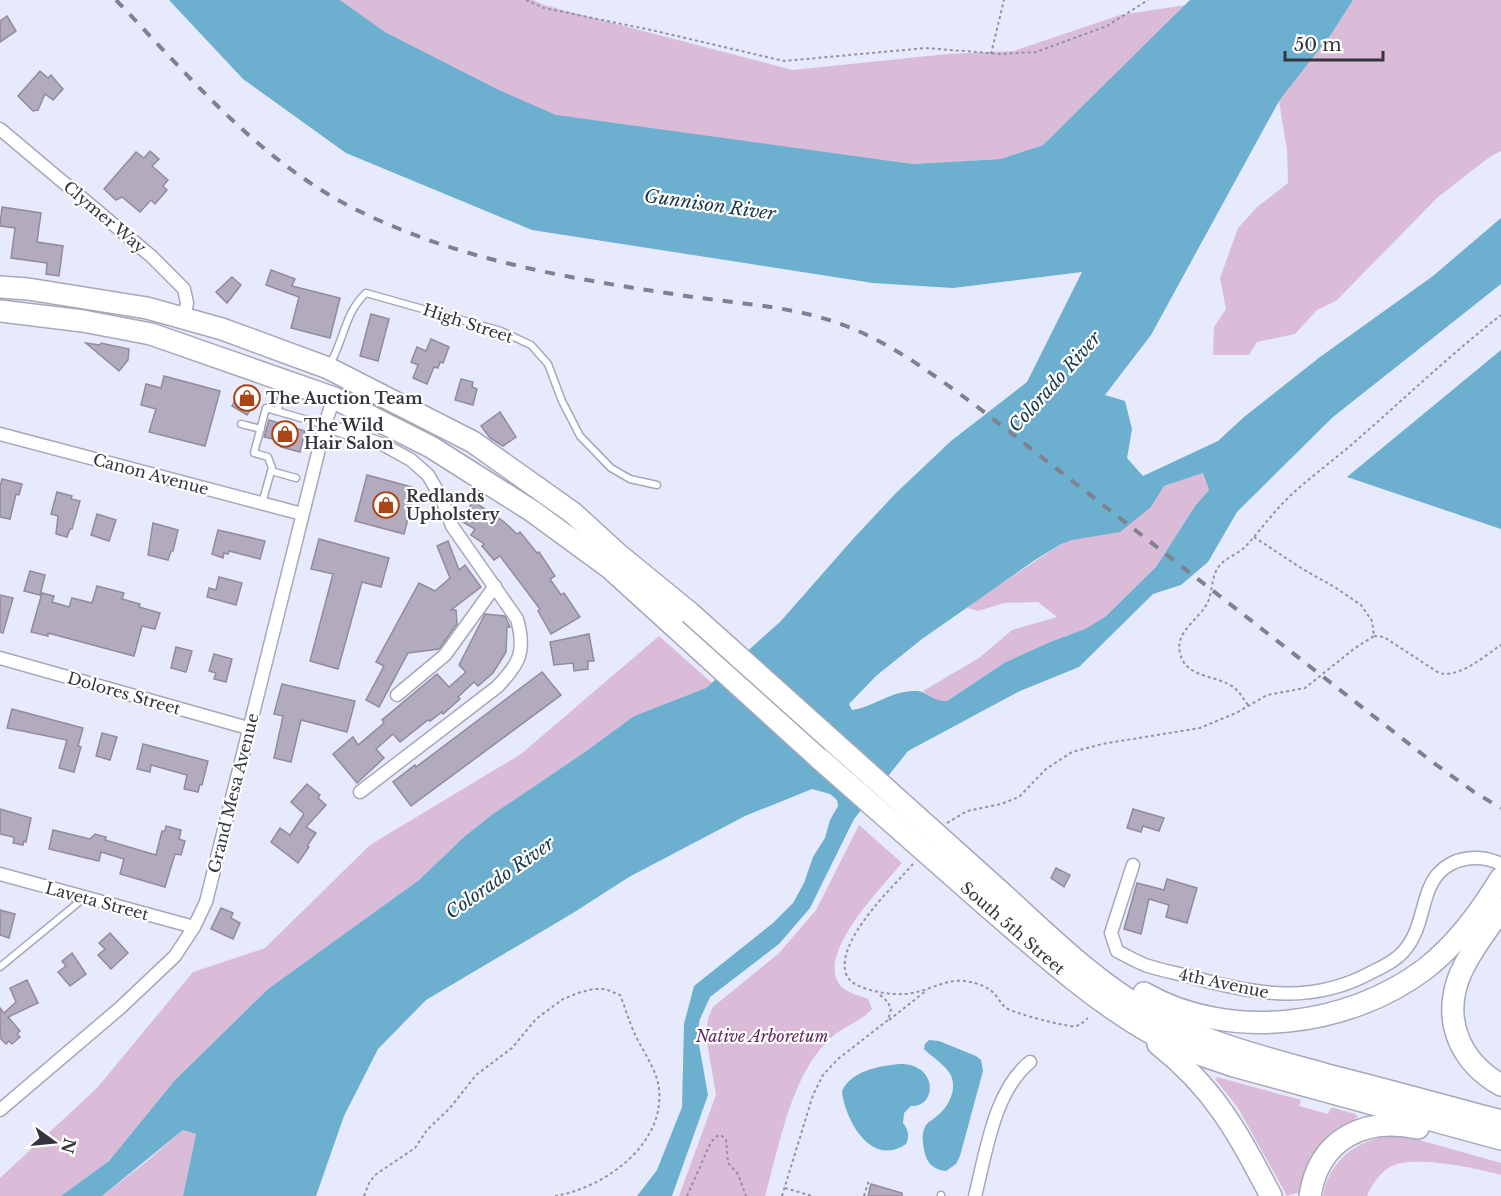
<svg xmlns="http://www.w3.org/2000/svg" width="1501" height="1196" viewBox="0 0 1501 1196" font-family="'Libre Baskerville',serif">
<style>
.green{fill:#dabbd8}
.water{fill:#6cafce;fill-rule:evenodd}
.building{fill:#b2abbd;stroke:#928b9c;stroke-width:1.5}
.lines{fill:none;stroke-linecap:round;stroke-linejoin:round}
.lane-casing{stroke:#a5a8b9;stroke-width:9}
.street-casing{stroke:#a5a8b9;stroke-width:15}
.highway-casing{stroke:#a5a8b9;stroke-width:24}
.path{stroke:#9193a1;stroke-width:2;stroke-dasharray:3 3;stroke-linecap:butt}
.lane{stroke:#fff;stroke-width:6}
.street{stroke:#fff;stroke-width:12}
.highway{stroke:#fff;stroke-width:21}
.rail{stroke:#7f818d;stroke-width:4;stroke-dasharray:10 10;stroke-linecap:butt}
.highway-bridge-casing{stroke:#a5a8b9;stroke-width:24;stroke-linecap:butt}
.highway-bridge{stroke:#fff;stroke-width:21}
.labels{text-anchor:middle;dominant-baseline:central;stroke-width:4.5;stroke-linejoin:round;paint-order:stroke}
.street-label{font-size:16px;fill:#35363d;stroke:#fff}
.poi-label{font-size:16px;font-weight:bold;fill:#35363d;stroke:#fff;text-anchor:start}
.park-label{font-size:16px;font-style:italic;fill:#60275f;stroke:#fff}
.water-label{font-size:18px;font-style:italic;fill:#193947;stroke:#fff}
</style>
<rect width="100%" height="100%" fill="#e7eafd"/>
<g class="green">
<polygon points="340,0 533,0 544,5 793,70 947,54 1014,51 1120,15 1186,5 1043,145 1001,159 913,164 556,116 499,90 385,32"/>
<polygon points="1353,0 1501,0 1501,151 1491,156 1438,197 1336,301 1317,310 1295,334 1257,342 1249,355 1213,355 1214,327 1226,309 1220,278 1238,228 1257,207 1288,183 1287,150 1279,101 1332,33"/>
<path d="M1203,473L1209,490L1195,506L1156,567L1105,617L1085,629L1050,642L1004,663L947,701C937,701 930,699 923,691L979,658L1012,630L1057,617L1038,602L1004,603L978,611L967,608L974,602L1061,544L1151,507L1164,486Z"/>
<polygon points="659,636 712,683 706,688 634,716 585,752 493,814 465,836 419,880 268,989 175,1080 109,1161 61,1196 0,1196 0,1178 97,1088 193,972 265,948 370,845 521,754"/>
<path d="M859,825L902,863C884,885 810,959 843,988C849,993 860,996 868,999L872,1009C860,1022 847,1025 834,1035C791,1071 780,1145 765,1196H679L716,1095L706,1037L708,1019L713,1007L779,953L816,910Z"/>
<polygon points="1217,1077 1301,1100 1299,1106 1328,1114 1331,1108 1334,1108 1355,1114 1358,1117 1334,1133 1315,1153 1304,1174 1300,1192 1287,1196 1238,1108 1215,1079"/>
<polygon points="183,1130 196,1134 183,1196 102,1196 146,1162"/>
<path d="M1390,1136L1416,1139L1501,1163V1175C1477,1168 1410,1154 1390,1167C1379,1173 1372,1185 1367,1196H1323C1328,1162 1356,1140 1390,1136Z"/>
</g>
<g class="water">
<path d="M169,0H340L385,32L499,90L556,115L913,164L1001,159L1043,145L1190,0H1353L1332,33L1279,101L1151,335L1105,395L1125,401L1132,429L1127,458L1143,476L1218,441L1244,417L1320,357L1433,276L1501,218V284L1333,417L1237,512L1208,562L1181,585L1153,594L1079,667L1020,691L908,751L854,819L810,908L779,944L710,997L700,1019L697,1033L708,1095L672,1196H637L657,1170L682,1107L684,1024L694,986L773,923L793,903L804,883L813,857L825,838L830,820L838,806L837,800L830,794L812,789L745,816L629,877L573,913L426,1000L378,1049L344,1116L316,1196H183L196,1134L183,1130L102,1196H61L109,1161L175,1080L268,989L419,880L465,836L493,814L585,752L634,716L706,688L780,622L853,539L896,493L951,441L1027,382L1082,272L953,288L873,283L532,230L346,153L243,79ZM1203,473L1209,490L1195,506L1156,567L1105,617L1085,629L1050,642L1004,663L947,701C930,701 927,691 916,691C892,690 874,707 852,710L849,704L876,676L922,639L1035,560L1061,544L1072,540L1120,532L1151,507L1164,486Z"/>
<polygon points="1501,350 1501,529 1347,477"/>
<path d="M929,1040L939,1041L976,1056L981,1060L983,1071L960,1156L956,1164L946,1171C929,1169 925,1159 923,1143C922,1137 923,1130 926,1125C929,1121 934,1119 937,1116C946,1109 954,1096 953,1084C953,1069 934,1059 924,1049L925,1044Z"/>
<path d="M899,1064C939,1063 937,1108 911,1106L904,1113L903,1123C908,1129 910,1137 906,1144C872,1168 845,1121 842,1091C851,1071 879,1066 899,1064Z"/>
</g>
<g class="building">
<polygon points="7,16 16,31 0,42 0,21"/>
<polygon points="40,71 48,78 51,75 63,89 53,100 45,94 38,110 33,111 18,96"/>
<polygon points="150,151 159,159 152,166 168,180 163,186 167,190 155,204 151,200 140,212 122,197 116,200 104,189 136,152 144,158"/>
<polygon points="2,207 41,213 37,242 63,246 59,276 46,274 47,263 11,258 15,228 0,226"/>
<polygon points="271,270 295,279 292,286 340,298 330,338 291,328 299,297 266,285"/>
<polygon points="232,277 241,285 227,303 216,292"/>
<polygon points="371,314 389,319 378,361 360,356"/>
<polygon points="431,339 449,347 443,363 440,362 438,368 434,367 427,384 413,378 418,365 411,362 417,347 426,351"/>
<polygon points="86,343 100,345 101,343 129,349 128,360 119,371"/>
<polygon points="164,376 220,391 205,446 149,432 156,409 141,405 146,384 161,388"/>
<polygon points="461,379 473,382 472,387 477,389 473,405 455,400"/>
<polygon points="244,385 260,395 247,415 232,406"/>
<polygon points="500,412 516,437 503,446 490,438 481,426"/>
<polygon points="269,420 305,431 300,452 281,447 282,441 264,437"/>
<polygon points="367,475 416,488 404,534 355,521"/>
<polygon points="2,479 22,484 19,495 16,494 10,519 0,517 0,487"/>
<polygon points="57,492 72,496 71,499 80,501 72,529 70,529 67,537 56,534 58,516 51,514"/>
<polygon points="473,501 503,521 517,534 520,532 537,553 539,552 555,576 550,579 561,595 564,593 580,617 551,634 538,611 540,609 500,556 494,560 482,546 484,544 471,535 475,529 461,521"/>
<polygon points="97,514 116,520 109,541 91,535"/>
<polygon points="153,523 178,530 173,551 171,551 168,560 148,555"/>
<polygon points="218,530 265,541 260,559 229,551 228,554 224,553 223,558 212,554"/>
<polygon points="319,539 389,558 381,587 362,582 338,669 310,661 333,574 311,569"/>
<polygon points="448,541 459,570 465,565 481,587 451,610 456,610 457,624 439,649 408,653 379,707 366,700 384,666 376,662 419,583 435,591 450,578 437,546"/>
<polygon points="30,571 45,575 40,595 24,591"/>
<polygon points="219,577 242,583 236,605 207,597 209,588 216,590"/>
<polygon points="97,586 124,593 122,599 140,604 139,607 160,613 155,629 142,626 134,656 48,633 48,636 31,632 42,593 54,596 52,602 69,607 72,598 92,603"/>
<polygon points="0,595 13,598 3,633 0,632"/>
<polygon points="485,614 505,616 510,627 507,627 506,652 493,673 478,686 474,682 458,697 460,699 443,714 442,712 430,721 428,720 400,742 393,734 376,749 384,758 357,783 333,754 353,737 358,745 384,723 382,720 437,674 449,687 466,672 459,665"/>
<polygon points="589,634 594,661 588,661 588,669 574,671 573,663 554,665 550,642"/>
<polygon points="176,647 192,651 186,672 171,668"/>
<polygon points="214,654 232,659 226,682 214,679 216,673 209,671"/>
<polygon points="542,672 561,695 411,806 393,782 415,765 416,767"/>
<polygon points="282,684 355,701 347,732 301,720 291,762 274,758 283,716 274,714"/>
<polygon points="12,709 83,728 78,746 81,747 74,772 59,768 67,740 7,728"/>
<polygon points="102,733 117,737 110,760 96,756"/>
<polygon points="143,744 208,761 202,785 200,784 198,792 184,789 187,775 151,765 150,772 137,769"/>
<polygon points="307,784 320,795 318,798 326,805 306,827 316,833 307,846 309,847 298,863 271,842 280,828 290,835 304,814 291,802"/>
<polygon points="0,809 31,818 26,842 24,841 23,845 13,843 14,839 13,837 0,834"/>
<polygon points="1133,809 1164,818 1159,831 1143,826 1141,832 1127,828"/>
<polygon points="166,826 181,830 179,839 185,841 181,855 175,854 165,887 120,874 124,859 101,852 99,861 49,849 53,830 90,839 95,834 106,837 105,840 156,855 162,831 165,831"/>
<polygon points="1056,868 1070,875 1064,887 1051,878"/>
<polygon points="1167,879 1197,888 1187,923 1166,917 1169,905 1149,899 1141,934 1124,929 1137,883 1164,890"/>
<polygon points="221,908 233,913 231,918 240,923 233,939 211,929"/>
<polygon points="0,910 15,914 9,938 0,935"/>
<polygon points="110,933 128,953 111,969 98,955 105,949 99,943"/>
<polygon points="72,953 86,974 70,986 58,972 66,966 62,961"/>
<polygon points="27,980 38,1003 8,1017 20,1031 17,1034 20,1037 12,1044 9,1041 6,1044 0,1038 0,1008 4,1013 16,1002 10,988"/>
<polygon points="871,1184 902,1193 902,1196 868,1196"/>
</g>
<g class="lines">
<g class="lane-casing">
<g id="lane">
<path d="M330,364C344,340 345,312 366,293L501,331L531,345L548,364L562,401L580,436L611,468L630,479L657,485"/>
<polyline points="277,411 286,384"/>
<polyline points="241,424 261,429"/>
<polyline points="271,471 296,478"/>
<polyline points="262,503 272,468 268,457 254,453 266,408 325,425"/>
<polyline points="0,967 84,898"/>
<polyline points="941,1196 941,1195"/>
</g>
</g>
<g class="street-casing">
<g id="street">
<polyline points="0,129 151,256 184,289 187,303 184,319"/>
<path d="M325,425L384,445L411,460L428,475L442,499L452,526L517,619C526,652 520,663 497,687L360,792"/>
<polyline points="0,434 302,514"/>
<polyline points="0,658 248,728"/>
<polyline points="397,695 445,655 495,586"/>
<path d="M1133,865L1111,933L1117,951C1126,956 1136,961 1145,965C1163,971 1181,974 1199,979C1259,995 1314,1004 1372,972C1383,967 1395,961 1403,952C1425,928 1420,895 1438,874C1454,856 1480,854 1501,864"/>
<polyline points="0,874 194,927"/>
<polyline points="0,1110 120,1008 175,956 194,927 206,902 326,421 334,398"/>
<path d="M975,1196C986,1153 994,1091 1030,1062"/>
</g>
</g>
<g class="highway-casing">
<g id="highway">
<polyline points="0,287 28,289 147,308 222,329 328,368 473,442 573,513 619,555 690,613"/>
<polyline points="0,311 83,321 151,334 334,398 431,447 532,511 610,568 820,759"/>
<path d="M1003,894C1050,937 1096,983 1152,1014C1206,1043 1266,1058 1324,1074C1383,1089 1442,1105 1501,1121"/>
<path d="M988,907C1038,950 1087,995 1144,1029C1171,1045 1204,1056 1234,1066L1501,1139"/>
<path d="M1501,909C1487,931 1467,955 1458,980C1443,1024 1462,1063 1501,1085"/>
<path d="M1144,993C1229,1042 1348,1027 1425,969C1457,944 1480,912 1501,878"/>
<path d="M1158,1044C1215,1089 1238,1133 1271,1196"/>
<path d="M1310,1196C1319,1138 1365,1117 1418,1128"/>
</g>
</g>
<g class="path">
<polyline points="526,0 544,8 651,30 784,61 926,48 1001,54 1036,52 1107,26 1148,0"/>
<polyline points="991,54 1004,0"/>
<polyline points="1254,537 1301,568 1336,588 1361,605 1372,621 1374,636"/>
<path d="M1374,636L1384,637L1439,673C1461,678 1484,656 1501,645"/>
<path d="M1248,705C1242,697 1239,690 1230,685C1213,675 1185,677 1180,653C1175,633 1196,621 1205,607C1214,594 1210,576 1220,565C1226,558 1238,554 1246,546C1258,533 1269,518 1281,505C1304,481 1332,462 1357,440C1405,398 1451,354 1501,315"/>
<polyline points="947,823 967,811 1001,804 1019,797 1046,769 1072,752 1102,744 1200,728 1236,713 1267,695 1305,688 1355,648 1374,636"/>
<path d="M913,864C893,887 835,941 846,974C850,983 858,986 867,989C883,994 901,996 917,992C933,988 948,979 965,981C978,983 990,987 997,997C1000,1001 1002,1005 1006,1008C1013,1013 1069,1028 1076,1026C1081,1025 1084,1021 1088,1018"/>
<polyline points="889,1020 927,990"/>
<polyline points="785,1188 812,1196"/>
<path d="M364,1196L369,1183L375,1175L415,1148L427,1130L450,1108L476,1075L512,1048L536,1019L563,999L578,993L593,989H605L620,995C625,1007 628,1018 633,1030C641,1049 657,1069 659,1089C665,1145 604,1188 555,1196"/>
<polyline points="687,1196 711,1142 717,1136 721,1135 726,1140 728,1163 738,1174 746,1196"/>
<polyline points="782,1196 813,1095 823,1075 838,1059 888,1020 891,1009 888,1002 879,994"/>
<polyline points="864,1196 869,1180"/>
</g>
<use href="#lane" class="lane"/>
<use href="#street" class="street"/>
<use href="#highway" class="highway"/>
<path class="rail" d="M116,0C189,76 259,161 355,209C459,261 573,279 686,296C739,304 796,306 846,326C893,344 935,376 975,405L1431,761L1474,792L1501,808"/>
<g class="highway-bridge-casing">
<g id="highway-bridge">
<polyline points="690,613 1003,894"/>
<polyline points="820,759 988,907"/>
</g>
</g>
<use href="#highway-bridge" class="highway-bridge"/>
</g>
<defs>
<g id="shop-ring" transform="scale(1.35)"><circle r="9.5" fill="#fff" stroke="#a94516" stroke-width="1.5"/><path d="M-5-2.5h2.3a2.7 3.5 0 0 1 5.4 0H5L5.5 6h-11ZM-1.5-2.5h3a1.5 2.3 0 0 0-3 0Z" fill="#a94516"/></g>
</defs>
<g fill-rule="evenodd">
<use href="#shop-ring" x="247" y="398"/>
<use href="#shop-ring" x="285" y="434"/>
<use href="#shop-ring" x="386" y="505"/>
</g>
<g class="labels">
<g class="street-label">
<text transform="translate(105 217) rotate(40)">Clymer Way</text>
<text transform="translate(468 323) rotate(18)">High Street</text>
<text transform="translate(151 474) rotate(15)">Canon Avenue</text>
<text transform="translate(124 693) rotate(16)">Dolores Street</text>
<text transform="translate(233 793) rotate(-76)">Grand Mesa Avenue</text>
<text transform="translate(97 901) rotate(15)">Laveta Street</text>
<text transform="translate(1013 928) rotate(41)">South 5th Street</text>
<text transform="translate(1224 983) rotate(12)">4th Avenue</text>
</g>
<g class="poi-label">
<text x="266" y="398">The Auction Team</text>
<text x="304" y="425">The Wild<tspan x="304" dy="18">Hair Salon</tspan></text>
<text x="406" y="496">Redlands<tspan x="406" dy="18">Upholstery</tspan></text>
</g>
<g class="park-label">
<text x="762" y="1036">Native Arboretum</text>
</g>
<g class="water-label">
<text transform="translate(710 205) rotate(8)">Gunnison River</text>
<text transform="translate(1055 382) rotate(-48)">Colorado River</text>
<text transform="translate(500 878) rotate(-35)">Colorado River</text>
</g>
</g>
<g transform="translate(54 1142) rotate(105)" stroke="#ffffff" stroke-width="4.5" paint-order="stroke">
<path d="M0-4.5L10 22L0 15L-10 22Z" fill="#35363d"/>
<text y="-9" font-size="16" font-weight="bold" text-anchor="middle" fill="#35363d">N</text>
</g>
<path d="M1285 51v9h98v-9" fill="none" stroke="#35363d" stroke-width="3"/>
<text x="1294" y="51" font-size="18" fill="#35363d" stroke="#ffffff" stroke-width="4.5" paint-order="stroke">50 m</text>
</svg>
